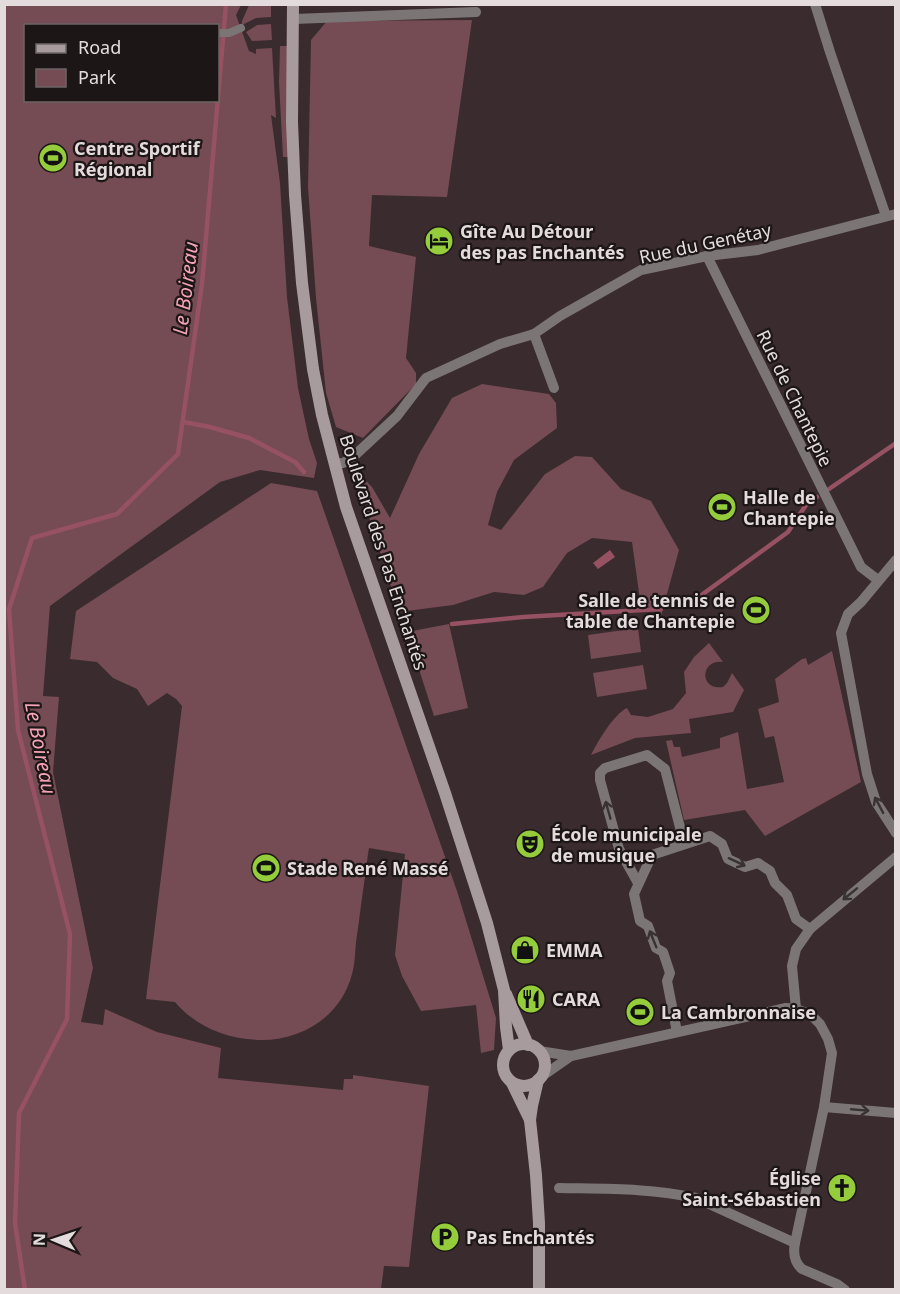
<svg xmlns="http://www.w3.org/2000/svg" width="900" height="1294" viewBox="0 0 900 1294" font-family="'Noto Sans',sans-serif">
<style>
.green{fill:#754b54;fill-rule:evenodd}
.water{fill:#965262}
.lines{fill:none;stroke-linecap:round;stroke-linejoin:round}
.stream{stroke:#965262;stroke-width:4.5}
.pedestrian{stroke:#7c7576;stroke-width:8}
.minor{stroke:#7c7576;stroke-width:10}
.secondary{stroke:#a79b9d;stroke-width:12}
.oneway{stroke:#393234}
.labels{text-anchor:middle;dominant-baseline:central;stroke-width:4.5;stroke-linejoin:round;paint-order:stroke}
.poi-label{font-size:18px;font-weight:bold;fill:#e4dbdc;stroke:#1c1617;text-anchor:start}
.street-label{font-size:18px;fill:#e4dbdc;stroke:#1c1617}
.water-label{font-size:20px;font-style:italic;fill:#f5a4b5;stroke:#1c1617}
</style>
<rect width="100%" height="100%" fill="#392b2e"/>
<g class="green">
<path d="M4,5H241L236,15L249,51L256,54V49L272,48L276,118L271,115L280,183L287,297L298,388L309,439L317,463L314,478L260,470L220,482L50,606L43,696L59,697L53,772L93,968L81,1022L103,1025L105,1009L157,1032L221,1048L218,1078L343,1090L344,1079H353V1075L429,1086L409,1267L384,1266L381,1289H5ZM26,26H218V100H26Z"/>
<polygon points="249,5 271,5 271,17 256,18 242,25 242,21"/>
<polygon points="472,20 447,197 372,195 369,246 416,257 406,358 416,373 416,384 363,438 336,427 326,393 316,298 308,187 311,40 327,21"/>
<polygon points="271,24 272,40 252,41 246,32 257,25"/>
<polygon points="280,46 287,46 289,157 283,157 279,82"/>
<polygon points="482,384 549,394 556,403 557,428 514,460 497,492 488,525 501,530 545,474 575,456 592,457 621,489 651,501 679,550 661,616 640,600 632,542 592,538 567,553 543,587 524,595 494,592 453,605 399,612 363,498 361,476 372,487 390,518 419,454 452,398"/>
<path d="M271,483L317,491L457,891L496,1018L494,1050L481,1053L476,1005L421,1011L402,976L395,955L405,854L369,848C367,859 366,872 364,884C361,903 359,923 356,942C355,953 355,964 352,974C341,1017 301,1041 259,1040C227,1039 196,1027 175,1002L146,999L182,706L176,699L167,693L148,706L137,689L113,678L97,662L70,659L76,611Z"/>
<polygon points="449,624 468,708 434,716 407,632"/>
<polygon points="638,628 641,652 591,659 588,635"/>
<path d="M709,643L723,662C700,659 699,691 723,687L727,683L732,673L744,690L733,712L689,719L691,733L635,738L591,755C598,741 614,714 627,708L631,715L648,717L673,709L686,693L684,672L694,657Z"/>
<polygon points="832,651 861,782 765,836 745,810 684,820 666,741 672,740 674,747 680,747 682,757 720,748 720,738 738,732 747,789 784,782 774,736 765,738 758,709 779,702 775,679 802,659 806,658 808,665"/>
<polygon points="643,665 647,689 597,697 593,673"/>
</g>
<polygon class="water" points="610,550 615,557 598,569 593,563"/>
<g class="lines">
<g class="stream">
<polyline points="183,422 210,427 249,438 295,462 304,472"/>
<polyline points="829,489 896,443"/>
<polyline points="696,599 788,532 806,505 817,497"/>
<polyline points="452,624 523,617 661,609"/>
<polyline points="25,1290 15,1223 19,1113 67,1019 70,934 18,730 9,609 32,538 117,514 178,454 202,284 226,4"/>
</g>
<polyline class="pedestrian" points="218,33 229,33 241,28"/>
<g class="minor">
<polyline points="815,4 830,52 886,216"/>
<polyline points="294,19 476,12"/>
<polyline points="707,256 861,567 878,580"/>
<polyline points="534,334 554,388"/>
<polyline points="334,464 343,463 353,457 397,416 426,378 500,344 534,334 560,316 641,270 707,256 758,250 896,214"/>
<polyline points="896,560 861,602 848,614 841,633 867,774 876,802 896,833"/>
<polyline points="638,883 619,849 600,780 600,773 605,768 647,755 665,769 684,843"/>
<polyline points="796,1009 792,966 796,949 810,929 896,857"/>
<polyline points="677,1032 667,981 670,973 663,952 656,948 648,926 640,921 634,894 652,855 710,836 722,844 728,859 745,867 758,863 770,871 775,883 787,895 796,919 810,929"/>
<path d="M539,1051L571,1056L786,1008L796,1009L811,1015L820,1024L828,1039L832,1053L824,1107L795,1243C793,1253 794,1262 802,1269L837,1284L845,1290"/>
<polyline points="541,1077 571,1056"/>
<polyline points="824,1107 896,1113"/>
<path d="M559,1188C606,1189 650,1188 696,1198L795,1243"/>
</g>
<g class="secondary">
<polyline points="293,4 292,122 295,195 302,283 313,369 322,415 346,507 445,793 487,923 504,990 506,1027 509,1050"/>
<polyline points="506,994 528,1045"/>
<circle cx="524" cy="1065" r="21"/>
<polyline points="538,1080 532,1106 530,1120 536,1175 539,1223 539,1290"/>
<polyline points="512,1083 530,1120"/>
</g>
</g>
<defs><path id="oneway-shaft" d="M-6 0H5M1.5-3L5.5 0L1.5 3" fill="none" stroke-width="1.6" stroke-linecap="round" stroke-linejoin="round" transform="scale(1.5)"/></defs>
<g class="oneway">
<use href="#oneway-shaft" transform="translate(879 805) rotate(-118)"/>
<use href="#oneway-shaft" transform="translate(608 810) rotate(-106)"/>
<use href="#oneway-shaft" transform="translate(737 862) rotate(25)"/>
<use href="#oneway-shaft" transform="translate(850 894) rotate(141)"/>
<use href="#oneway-shaft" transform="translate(653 939) rotate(-112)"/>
<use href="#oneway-shaft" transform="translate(860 1110) rotate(5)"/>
</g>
<defs>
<g id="stadium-disc" transform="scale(1.5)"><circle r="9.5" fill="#95cc3b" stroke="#1c1617"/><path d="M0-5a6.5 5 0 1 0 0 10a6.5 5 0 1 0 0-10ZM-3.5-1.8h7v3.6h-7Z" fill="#111"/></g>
<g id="hotel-disc" transform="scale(1.5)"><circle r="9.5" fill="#95cc3b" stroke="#1c1617"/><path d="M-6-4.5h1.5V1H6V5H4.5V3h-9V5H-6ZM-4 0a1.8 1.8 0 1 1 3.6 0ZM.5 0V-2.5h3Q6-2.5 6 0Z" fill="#111"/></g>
<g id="theatre-disc" transform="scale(1.5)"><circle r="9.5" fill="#95cc3b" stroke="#1c1617"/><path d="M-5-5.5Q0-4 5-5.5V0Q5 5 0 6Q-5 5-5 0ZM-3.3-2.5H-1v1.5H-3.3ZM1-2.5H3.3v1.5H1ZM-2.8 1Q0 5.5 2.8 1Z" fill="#111"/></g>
<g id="shop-disc" transform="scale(1.5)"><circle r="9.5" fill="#95cc3b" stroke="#1c1617"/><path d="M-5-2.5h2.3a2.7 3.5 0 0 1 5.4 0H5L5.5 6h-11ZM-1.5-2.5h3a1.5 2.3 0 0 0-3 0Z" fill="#111"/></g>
<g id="restaurant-disc" transform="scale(1.5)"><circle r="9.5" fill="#95cc3b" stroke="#1c1617"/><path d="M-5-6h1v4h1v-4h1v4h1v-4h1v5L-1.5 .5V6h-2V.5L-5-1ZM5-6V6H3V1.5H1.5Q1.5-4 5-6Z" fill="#111"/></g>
<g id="church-disc" transform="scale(1.5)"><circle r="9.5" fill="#95cc3b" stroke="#1c1617"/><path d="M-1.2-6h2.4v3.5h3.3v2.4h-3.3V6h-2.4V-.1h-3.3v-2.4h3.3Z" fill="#111"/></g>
<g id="parking-disc" transform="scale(1.5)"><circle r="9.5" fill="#95cc3b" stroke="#1c1617"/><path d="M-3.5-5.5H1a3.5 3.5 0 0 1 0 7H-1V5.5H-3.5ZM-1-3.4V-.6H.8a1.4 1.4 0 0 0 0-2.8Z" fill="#111"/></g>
</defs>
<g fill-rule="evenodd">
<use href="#stadium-disc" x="53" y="158"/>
<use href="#hotel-disc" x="439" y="241"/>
<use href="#stadium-disc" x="722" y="507"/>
<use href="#stadium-disc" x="756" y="610"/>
<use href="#theatre-disc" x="530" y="844"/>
<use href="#stadium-disc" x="266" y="868"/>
<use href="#shop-disc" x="525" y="950"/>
<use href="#restaurant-disc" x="531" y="999"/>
<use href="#stadium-disc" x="640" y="1012"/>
<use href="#church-disc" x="842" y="1188"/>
<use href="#parking-disc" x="445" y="1237"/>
</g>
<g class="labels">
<g class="poi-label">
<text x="74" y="148">Centre Sportif<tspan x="74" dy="21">Régional</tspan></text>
<text x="460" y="231">Gîte Au Détour<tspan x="460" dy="21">des pas Enchantés</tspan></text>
<text x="743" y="497">Halle de<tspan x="743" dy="21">Chantepie</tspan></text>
<text x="735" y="600" text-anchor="end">Salle de tennis de<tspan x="735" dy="21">table de Chantepie</tspan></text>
<text x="551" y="834">École municipale<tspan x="551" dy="21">de musique</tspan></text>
<text x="287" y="868">Stade René Massé</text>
<text x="546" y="950">EMMA</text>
<text x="552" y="999">CARA</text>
<text x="661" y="1012">La Cambronnaise</text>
<text x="821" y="1178" text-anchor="end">Église<tspan x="821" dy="21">Saint-Sébastien</tspan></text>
<text x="466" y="1237">Pas Enchantés</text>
</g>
<g class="street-label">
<text transform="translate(705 243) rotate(-12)">Rue du Genétay</text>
<text transform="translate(795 398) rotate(64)">Rue de Chantepie</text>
<text transform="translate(384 552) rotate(72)">Boulevard des Pas Enchantés</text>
</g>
<g class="water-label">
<text transform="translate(185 288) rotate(-83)">Le Boireau</text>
<text transform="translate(41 748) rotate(79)">Le Boireau</text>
</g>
</g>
<rect width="900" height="1294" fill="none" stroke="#e4dbdc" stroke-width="12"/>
<rect x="24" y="24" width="195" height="78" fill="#1c1617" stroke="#6c6566" stroke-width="1.5"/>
<rect x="36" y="44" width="30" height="9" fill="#a79b9d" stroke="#6c6566" stroke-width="1.5"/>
<text x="78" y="54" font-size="18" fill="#e4dbdc">Road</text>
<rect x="36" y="69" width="30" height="18" fill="#754b54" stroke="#6c6566" stroke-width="1.5"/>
<text x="78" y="84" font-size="18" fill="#e4dbdc">Park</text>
<g transform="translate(54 1240) rotate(272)" stroke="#1c1617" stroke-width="4.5" paint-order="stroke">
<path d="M0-4.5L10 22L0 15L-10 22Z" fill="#e4dbdc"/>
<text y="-9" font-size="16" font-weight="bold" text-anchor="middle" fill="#e4dbdc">N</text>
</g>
</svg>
